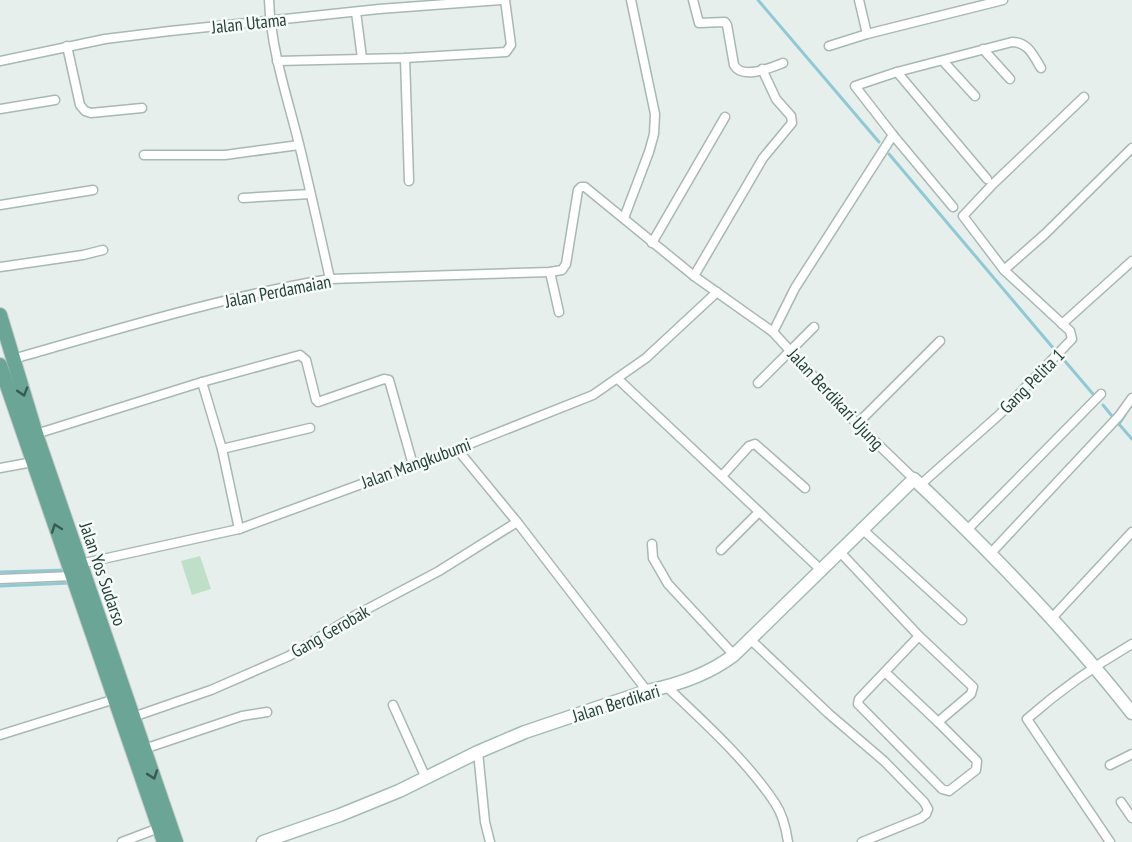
<svg xmlns="http://www.w3.org/2000/svg" width="1132" height="842" viewBox="0 0 1132 842" font-family="'PT Sans Narrow',sans-serif">
<style>
.green{fill:#bfe0c8}
.lines{fill:none;stroke-linecap:round;stroke-linejoin:round}
.stream{stroke:#8ec9d4;stroke-width:3}
.street-casing{stroke:#a8b8b2;stroke-width:11}
.secondary-casing{stroke:#a4bbb3;stroke-width:15}
.primary-casing{stroke:#c2cac8;stroke-width:16}
.street{stroke:#fff;stroke-width:8}
.secondary{stroke:#fff;stroke-width:12}
.primary{stroke:#6aa596;stroke-width:14}
.oneway{stroke:#365b51}
.labels{text-anchor:middle;dominant-baseline:central;stroke-width:5;stroke-linejoin:round;paint-order:stroke}
.street-label{font-size:18px;fill:#24423a;stroke:#f7fbf9}
</style>
<rect width="100%" height="100%" fill="#e6efeb"/>
<polygon class="green" points="200,556 211,589 192,595 181,561"/>
<g class="lines">
<g class="stream">
<polyline points="758,0 879,142"/>
<polyline points="889,154 1054,349"/>
<polyline points="1064,360 1093,394"/>
<polyline points="1103,405 1112,416"/>
<polyline points="1118,423 1132,439"/>
<polyline points="1119,424 1125,415"/>
<polyline points="0,572 67,570"/>
<polyline points="0,586 71,583"/>
</g>
<g class="street-casing">
<g id="street">
<path d="M269,0C271,50 287,96 299,144C310,189 320,234 330,279"/>
<path d="M693,0L699,23L725,22L727,25L734,65C742,80 770,68 783,63"/>
<polyline points="859,0 867,34"/>
<polyline points="356,12 362,58"/>
<polyline points="67,46 80,105 85,111 91,113 142,108"/>
<polyline points="829,46 867,34 1003,0"/>
<polyline points="983,49 1010,79"/>
<polyline points="405,58 409,181"/>
<polyline points="0,61 105,39 170,31 379,9 501,0"/>
<polyline points="277,61 405,58 506,52 511,45 505,0"/>
<polyline points="943,61 975,96"/>
<polyline points="897,72 987,179"/>
<polyline points="0,109 55,100"/>
<polyline points="144,155 225,155 299,145"/>
<polyline points="243,198 310,194"/>
<polyline points="0,205 93,190"/>
<path d="M953,207L893,135L855,86L897,72L1012,42C1028,42 1033,55 1041,68"/>
<polyline points="624,218 649,152 654,134 655,114 631,0"/>
<polyline points="652,243 725,117"/>
<polyline points="0,267 83,255 103,250"/>
<polyline points="1004,270 1045,234 1132,148"/>
<polyline points="550,272 559,312"/>
<polyline points="694,276 763,158 792,123 791,116 776,99 762,69"/>
<polyline points="1062,324 1132,261"/>
<polyline points="773,332 795,288 893,135"/>
<path d="M13,359C118,329 222,297 330,279L550,272L562,270L566,264L578,190L581,187H585L694,276L773,332L857,424L914,479"/>
<polyline points="618,379 820,569"/>
<polyline points="202,382 222,449 239,529"/>
<polyline points="758,383 814,327"/>
<polyline points="857,424 940,341"/>
<polyline points="36,434 202,382 300,355 306,360 316,400 318,402 384,379 389,380 413,465"/>
<polyline points="222,449 310,428"/>
<polyline points="457,449 517,522 647,691"/>
<polyline points="0,468 33,462"/>
<polyline points="722,476 749,446 755,444 805,488"/>
<polyline points="920,485 999,415 1072,339 1070,331 1004,270 963,216 993,184 1084,97"/>
<polyline points="861,528 962,620"/>
<polyline points="968,529 1101,394"/>
<polyline points="652,544 653,558 668,584 734,655"/>
<polyline points="721,550 759,512"/>
<polyline points="839,551 919,636 973,687 971,694 938,722 977,761 976,770 949,791 942,789 858,704 859,699 919,636"/>
<polyline points="991,553 1119,416 1132,398"/>
<polyline points="80,564 239,529 457,449 593,395 646,358 717,292"/>
<polyline points="0,579 73,576"/>
<polyline points="1051,619 1132,532"/>
<polyline points="750,639 829,714 884,761 924,802 928,809 926,814 921,818 862,842"/>
<polyline points="885,672 938,722"/>
<path d="M667,687C704,722 747,761 775,803C783,815 786,828 788,842"/>
<polyline points="393,705 425,776"/>
<polyline points="133,717 211,690 289,656 354,616 439,571 517,522"/>
<polyline points="0,735 115,699"/>
<polyline points="144,749 242,716 267,712"/>
<polyline points="478,752 485,822 490,842"/>
<polyline points="1110,765 1132,754"/>
<polyline points="1121,802 1132,818"/>
<polyline points="122,842 159,828"/>
<path d="M1110,842L1027,719C1060,690 1094,666 1132,644"/>
</g>
</g>
<g class="secondary-casing">
<path id="secondary" d="M263,842L340,815L399,791L478,752L525,732L647,691C677,685 709,674 734,655L914,479C991,552 1066,629 1132,713"/>
</g>
<g class="primary-casing">
<g id="primary">
<polyline points="0,315 36,434 176,842"/>
<polyline points="0,365 164,842"/>
</g>
</g>
<use href="#street" class="street"/>
<use href="#secondary" class="secondary"/>
<use href="#primary" class="primary"/>
</g>
<defs><path id="oneway-chevron" d="M-2-3.5L2.5 0L-2 3.5" fill="none" stroke-width="1.6" stroke-linecap="round" stroke-linejoin="round" transform="scale(1.5)"/></defs>
<g class="oneway">
<use href="#oneway-chevron" transform="translate(23 392) rotate(73)"/>
<use href="#oneway-chevron" transform="translate(56 528) rotate(-110)"/>
<use href="#oneway-chevron" transform="translate(153 775) rotate(71)"/>
</g>
<g class="labels">
<g class="street-label">
<text transform="translate(249 23) rotate(-6)">Jalan Utama</text>
<text transform="translate(278 291) rotate(-11)">Jalan Perdamaian</text>
<text transform="translate(1032 381) rotate(-45)">Gang Pelita 1</text>
<text transform="translate(836 399) rotate(47)">Jalan Berdikari Ujung</text>
<text transform="translate(416 463) rotate(-20)">Jalan Mangkubumi</text>
<text transform="translate(103 574) rotate(71)">Jalan Yos Sudarso</text>
<text transform="translate(330 631) rotate(-30)">Gang Gerobak</text>
<text transform="translate(616 703) rotate(-17)">Jalan Berdikari</text>
</g>
</g>
</svg>
